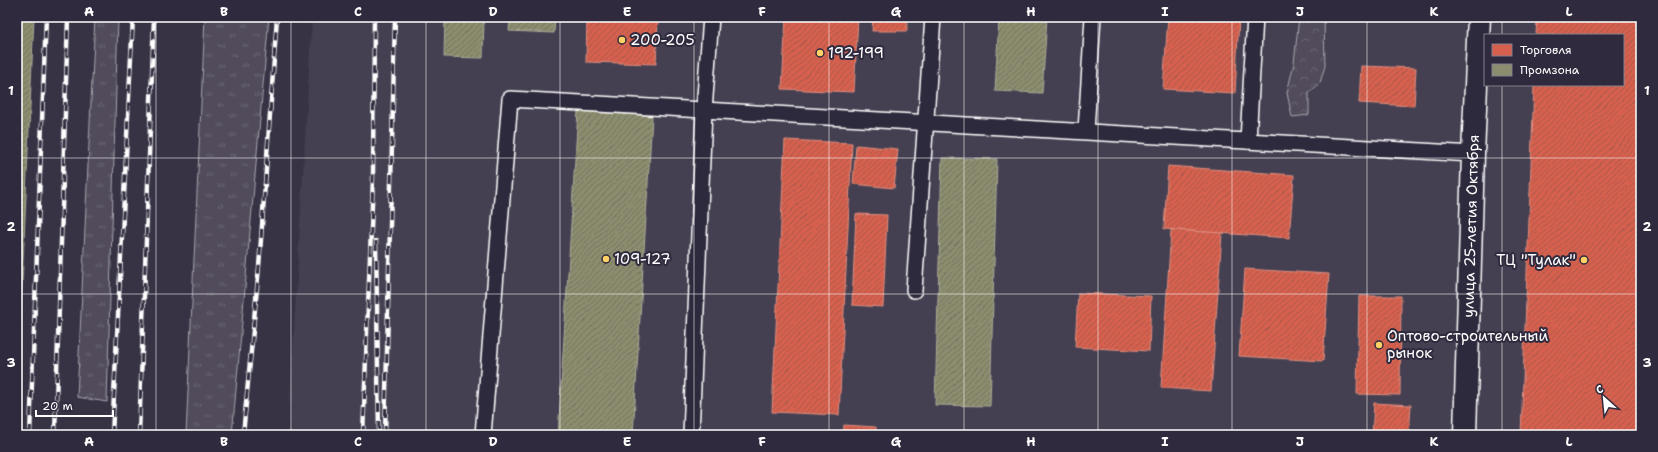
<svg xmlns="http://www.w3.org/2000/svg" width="1658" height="452" viewBox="0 0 1658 452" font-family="'Shantell Sans',sans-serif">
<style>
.built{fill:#444051;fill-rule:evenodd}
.grass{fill:url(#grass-tufts);stroke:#a8a6ae}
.forest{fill:url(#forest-crowns);stroke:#a8a6ae}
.shops{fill:url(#shops-hatch);stroke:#e29082}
.industry{fill:url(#industry-hatch);stroke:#aeae9a}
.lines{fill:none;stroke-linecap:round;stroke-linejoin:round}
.lane-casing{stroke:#fff;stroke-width:18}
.street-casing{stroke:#fff;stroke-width:25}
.lane{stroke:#2f2a3d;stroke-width:15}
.street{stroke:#2f2a3d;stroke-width:22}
.rail-casing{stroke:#fff;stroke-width:4.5}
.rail{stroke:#2f2a3d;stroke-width:3;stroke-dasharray:9;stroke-linecap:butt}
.grid{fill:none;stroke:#fff;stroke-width:1;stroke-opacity:0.55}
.poi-dot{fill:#ffd166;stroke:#2f2a3d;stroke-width:1.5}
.labels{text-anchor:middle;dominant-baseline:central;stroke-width:4;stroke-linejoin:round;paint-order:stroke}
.poi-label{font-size:15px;fill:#fff;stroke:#2f2a3d;text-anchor:start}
.street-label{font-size:15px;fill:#fff;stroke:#2f2a3d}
.neatline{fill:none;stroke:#fff;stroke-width:1.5}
.grid-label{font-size:13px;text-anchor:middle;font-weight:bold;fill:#fff}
</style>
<defs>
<pattern id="grass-tufts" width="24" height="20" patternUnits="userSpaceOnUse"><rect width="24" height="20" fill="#514c5c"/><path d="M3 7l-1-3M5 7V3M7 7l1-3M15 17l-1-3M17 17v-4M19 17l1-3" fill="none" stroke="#6b6774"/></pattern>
<pattern id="forest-crowns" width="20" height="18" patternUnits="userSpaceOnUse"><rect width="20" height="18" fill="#514c5c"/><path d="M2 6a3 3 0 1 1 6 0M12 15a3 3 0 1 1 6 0" fill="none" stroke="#6b6774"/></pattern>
<pattern id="shops-hatch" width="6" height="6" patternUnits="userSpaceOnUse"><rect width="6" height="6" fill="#d6604d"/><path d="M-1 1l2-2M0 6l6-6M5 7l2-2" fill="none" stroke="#a6594d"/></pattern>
<pattern id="industry-hatch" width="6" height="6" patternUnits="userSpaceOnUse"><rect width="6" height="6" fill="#8c8c6e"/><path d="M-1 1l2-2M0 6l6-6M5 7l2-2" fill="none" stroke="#727260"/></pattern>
</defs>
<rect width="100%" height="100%" fill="#373345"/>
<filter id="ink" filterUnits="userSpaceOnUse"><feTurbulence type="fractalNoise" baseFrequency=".025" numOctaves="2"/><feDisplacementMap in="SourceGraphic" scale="8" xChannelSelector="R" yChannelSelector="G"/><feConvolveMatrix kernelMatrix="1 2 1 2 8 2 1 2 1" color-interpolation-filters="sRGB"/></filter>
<g filter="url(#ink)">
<path class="built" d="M312,17H1641V435H288ZM1485,35H1623V85H1485Z"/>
<g class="grass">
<polygon points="95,17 118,17 107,402 77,397"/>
<polygon points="205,17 269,17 232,435 186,435"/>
</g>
<polygon class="forest" points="1299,17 1324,17 1325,66 1320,83 1309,93 1309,115 1292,117 1287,93 1294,63"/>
<g class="shops">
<polygon points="587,17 658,17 656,64 586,62"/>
<polygon points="786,17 858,17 854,92 782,89"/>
<polygon points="873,17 907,17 907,31 872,31"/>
<polygon points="1168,17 1239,17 1235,93 1163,89"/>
<polygon points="1537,17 1641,17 1641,435 1521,435 1534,85 1623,85 1623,35 1536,35"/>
<polygon points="1361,66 1416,68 1414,106 1359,103"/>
<polygon points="785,140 852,143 839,415 772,412"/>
<polygon points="856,145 898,149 894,188 853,184"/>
<polygon points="1168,166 1294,175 1289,238 1164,229"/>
<polygon points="856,214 887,215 883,307 852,305"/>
<polygon points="1171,230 1222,233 1211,391 1161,388"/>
<polygon points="1245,269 1329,274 1323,361 1239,356"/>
<polygon points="1078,293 1151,296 1149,351 1075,347"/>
<polygon points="1359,296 1401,296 1400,395 1357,394"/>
<polygon points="1374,403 1411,405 1409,435 1372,435"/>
<polygon points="844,425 876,427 876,435 843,435"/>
</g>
<g class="industry">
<polygon points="17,17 34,17 17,396"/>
<polygon points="445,17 484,17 483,58 444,57"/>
<polygon points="510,17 555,17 554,33 509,31"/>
<polygon points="999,17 1047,17 1042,93 995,91"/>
<polygon points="578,111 652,116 633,435 558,435"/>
<polygon points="942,158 997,159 990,406 935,405"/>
</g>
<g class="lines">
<g class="lane-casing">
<g id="lane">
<polyline points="1086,131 1093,17"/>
<polyline points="1248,141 1255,17"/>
<polyline points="914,290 933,17"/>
<polyline points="483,435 510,99 1473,154"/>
<polyline points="691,435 704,110 711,17"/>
</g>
</g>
<g class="street-casing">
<g id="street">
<path id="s1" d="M1465,435L1473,154L1479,17"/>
</g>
</g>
<use href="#lane" class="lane"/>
<use href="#street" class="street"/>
<g class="rail-casing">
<g id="rail">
<polyline points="376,241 379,435"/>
<polyline points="30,435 46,17"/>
<polyline points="55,435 68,17"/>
<polyline points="112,435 133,17"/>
<polyline points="139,435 154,17"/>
<polyline points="243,435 259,267 277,17"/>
<polyline points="363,435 373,178 374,17"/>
<polyline points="385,435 395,17"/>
</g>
</g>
<use href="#rail" class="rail"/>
</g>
</g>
<path class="grid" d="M156,17V435M291,17V435M426,17V435M560,17V435M694,17V435M829,17V435M964,17V435M1098,17V435M1232,17V435M1367,17V435M1502,17V35M1502,85V435M17,158H1641M17,294H1641"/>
<g class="poi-dot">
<circle cx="622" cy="40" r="4"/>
<circle cx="820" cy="53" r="4"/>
<circle cx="606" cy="259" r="4"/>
<circle cx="1584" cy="260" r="4"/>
<circle cx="1379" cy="345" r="4"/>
</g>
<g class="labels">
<g class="poi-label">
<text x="630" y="40">200-205</text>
<text x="828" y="53">192-199</text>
<text x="614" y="259">109-127</text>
<text x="1576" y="260" text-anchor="end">ТЦ "Тулак"</text>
<text x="1387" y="336">Оптово-строительный<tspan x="1387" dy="17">рынок</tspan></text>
</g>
<g class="street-label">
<text stroke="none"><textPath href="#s1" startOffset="209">улица 25-летия Октября</textPath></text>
</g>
</g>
<rect width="1658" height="452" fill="none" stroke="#2f2a3d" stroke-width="44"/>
<rect x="1484" y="34" width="140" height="52" fill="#2f2a3d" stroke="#827f8b"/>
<rect x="1492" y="44" width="20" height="12" fill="#d6604d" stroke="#827f8b"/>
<text x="1520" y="54" font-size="12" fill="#ffffff">Торговля</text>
<rect x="1492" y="64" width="20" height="12" fill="#8c8c6e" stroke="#827f8b"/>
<text x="1520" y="74" font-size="12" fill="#ffffff">Промзона</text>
<g transform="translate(1604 398) rotate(333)" stroke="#2f2a3d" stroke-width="3" paint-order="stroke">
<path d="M0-3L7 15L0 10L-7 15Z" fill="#ffffff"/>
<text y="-6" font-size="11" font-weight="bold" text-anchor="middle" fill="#ffffff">С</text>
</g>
<path d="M36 410v6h77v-6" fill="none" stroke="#ffffff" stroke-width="2"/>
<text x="42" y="410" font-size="12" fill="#ffffff" stroke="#2f2a3d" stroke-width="3" paint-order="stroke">20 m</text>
<rect x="22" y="22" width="1614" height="408" class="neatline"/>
<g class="grid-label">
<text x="89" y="16">A</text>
<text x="224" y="16">B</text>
<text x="358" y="16">C</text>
<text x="493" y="16">D</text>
<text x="627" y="16">E</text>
<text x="762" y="16">F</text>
<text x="896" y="16">G</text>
<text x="1031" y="16">H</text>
<text x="1165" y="16">I</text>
<text x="1300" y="16">J</text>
<text x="1434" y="16">K</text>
<text x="1569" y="16">L</text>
<text x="11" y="95">1</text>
<text x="1647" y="95">1</text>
<text x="11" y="231">2</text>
<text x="1647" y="231">2</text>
<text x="11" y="367">3</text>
<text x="1647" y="367">3</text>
<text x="89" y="446">A</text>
<text x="224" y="446">B</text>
<text x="358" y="446">C</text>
<text x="493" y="446">D</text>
<text x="627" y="446">E</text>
<text x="762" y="446">F</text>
<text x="896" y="446">G</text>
<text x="1031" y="446">H</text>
<text x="1165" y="446">I</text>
<text x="1300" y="446">J</text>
<text x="1434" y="446">K</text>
<text x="1569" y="446">L</text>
</g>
</svg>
